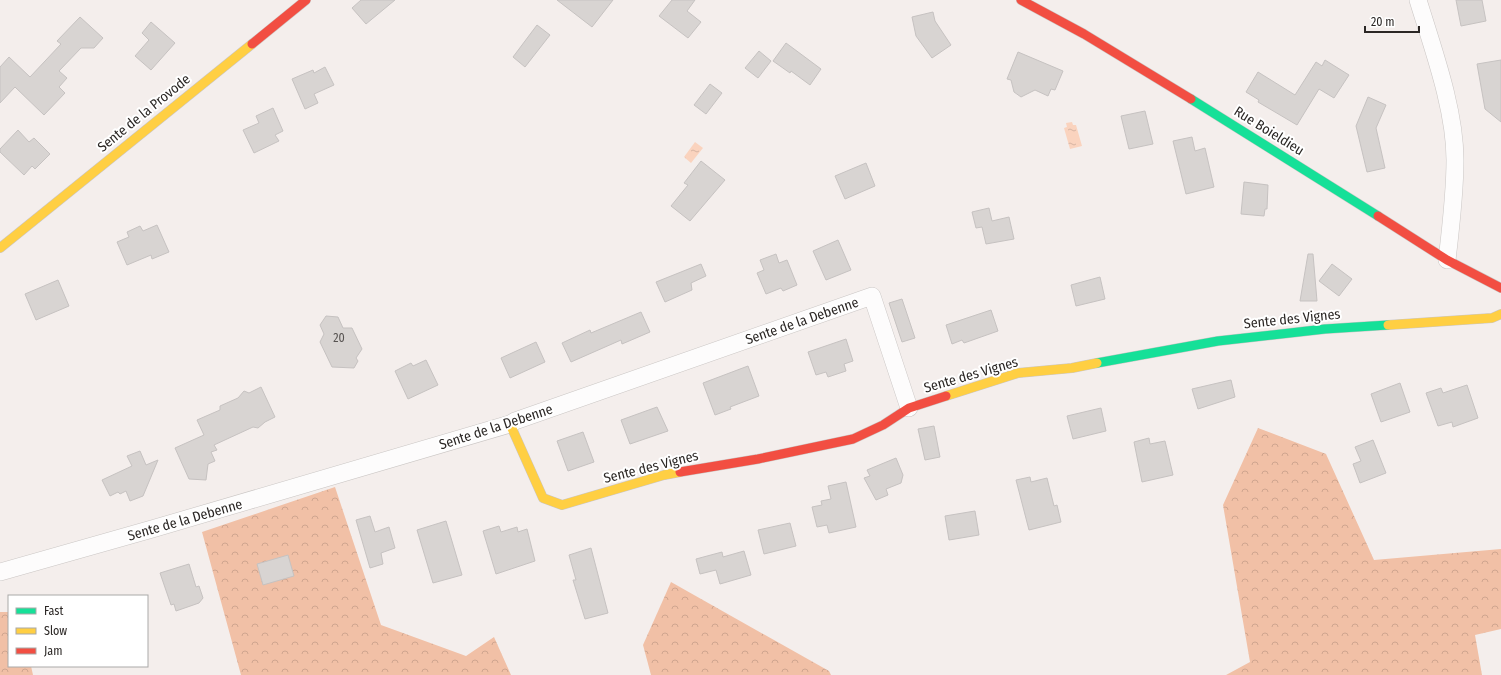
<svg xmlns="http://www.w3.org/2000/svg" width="1501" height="675" viewBox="0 0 1501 675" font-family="'Fira Sans Condensed',sans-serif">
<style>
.forest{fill:url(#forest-crowns)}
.water{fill:url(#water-ripples)}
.building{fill:#d8d4d2;stroke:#c6c2c1}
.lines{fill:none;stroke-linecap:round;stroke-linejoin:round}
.street-casing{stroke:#cac6c4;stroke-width:18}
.fast-casing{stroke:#cac6c4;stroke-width:10}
.slow-casing{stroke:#cac6c4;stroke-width:10}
.jam-casing{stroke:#cac6c4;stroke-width:10}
.street{stroke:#fdfcfc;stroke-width:17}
.fast{stroke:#16e098;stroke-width:9}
.slow{stroke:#ffcf43;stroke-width:9}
.jam{stroke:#f24e42;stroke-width:9}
.labels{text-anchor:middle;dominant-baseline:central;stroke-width:4;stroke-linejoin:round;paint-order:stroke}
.number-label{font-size:12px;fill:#575351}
.street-label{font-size:14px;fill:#2b2725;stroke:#fff}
</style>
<defs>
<pattern id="forest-crowns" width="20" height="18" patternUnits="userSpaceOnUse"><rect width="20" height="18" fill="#f1c0a6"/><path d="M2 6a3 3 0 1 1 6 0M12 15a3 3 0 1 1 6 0" fill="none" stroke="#cfa58f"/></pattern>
<pattern id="water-ripples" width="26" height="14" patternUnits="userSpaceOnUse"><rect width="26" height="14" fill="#fad3be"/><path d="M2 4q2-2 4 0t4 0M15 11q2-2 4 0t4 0" fill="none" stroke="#d6b5a3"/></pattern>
</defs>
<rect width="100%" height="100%" fill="#f4eeec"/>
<g class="forest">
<polygon points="1258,428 1326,454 1374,560 1501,549 1501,629 1475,635 1482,675 1226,675 1250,662 1223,505"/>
<polygon points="335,487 381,625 466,656 494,637 511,675 241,675 202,532"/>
<polygon points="671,582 829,671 831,675 651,675 643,645"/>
<polygon points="0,612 9,612 9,666 31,666 33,675 0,675"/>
</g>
<g class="water">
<polygon points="1072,122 1073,125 1076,125 1082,146 1070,149 1064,128 1067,127 1066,123"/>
<polygon points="695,142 703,148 691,163 684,157"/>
</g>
<g class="building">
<polygon points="361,0 395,0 366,24 352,8"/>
<polygon points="557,0 613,0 592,27"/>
<polygon points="672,0 695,0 687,11 701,22 688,38 659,16"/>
<polygon points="1456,0 1482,0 1486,21 1461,26"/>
<polygon points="933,12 935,21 951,45 932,58 916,36 912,17"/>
<polygon points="80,17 103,38 94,48 81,48 59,71 67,78 59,87 65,93 44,115 15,87 0,103 0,67 9,57 30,77 61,44 57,41"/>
<polygon points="151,22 175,43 151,70 135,56 149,40 142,33"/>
<polygon points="537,25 550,35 525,67 513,57"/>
<polygon points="786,43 821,69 810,85 791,71 790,73 773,61"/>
<polygon points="759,51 771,61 758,78 745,68"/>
<polygon points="1018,52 1063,71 1055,90 1051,89 1048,96 1035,90 1021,97 1014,92 1011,80 1007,79"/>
<polygon points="1325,60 1349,75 1334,98 1319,89 1297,125 1258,102 1259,100 1246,92 1258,72 1295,95 1316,62 1322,66"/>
<polygon points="1501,60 1501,122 1485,109 1477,64"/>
<polygon points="325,67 334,85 314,94 318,103 305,109 292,79 313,70 314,73"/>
<polygon points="710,84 722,93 706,114 694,105"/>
<polygon points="1368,97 1386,105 1376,128 1385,168 1367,172 1356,126"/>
<polygon points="273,108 283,131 275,135 279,141 254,153 243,130 259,123 256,116"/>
<polygon points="1145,111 1153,144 1129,149 1121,116"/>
<polygon points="18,130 29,142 34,138 50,154 35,169 32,166 24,175 0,152 0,149"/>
<polygon points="1192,137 1195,151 1205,148 1214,187 1186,194 1173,141"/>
<polygon points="701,161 725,180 690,221 671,206 688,185 684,183"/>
<polygon points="866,163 875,186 845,199 835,176"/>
<polygon points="1244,182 1268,185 1267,209 1265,209 1264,216 1241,214"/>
<polygon points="989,208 992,221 1009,217 1014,239 986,244 982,227 976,228 972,212"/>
<polygon points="157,225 169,252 152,259 151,255 127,265 117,242 129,237 127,232 140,226 143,231"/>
<polygon points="838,240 851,270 826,280 813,251"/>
<polygon points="776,254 779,263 787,260 797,285 783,291 781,288 766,294 757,273 764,270 760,260"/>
<polygon points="1308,254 1313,254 1317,301 1300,301"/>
<polygon points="701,264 706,276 691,283 692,290 665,302 656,282"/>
<polygon points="1332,264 1352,279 1339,296 1319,281"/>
<polygon points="1100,277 1105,299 1076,306 1071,285"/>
<polygon points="58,280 69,306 36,320 25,294"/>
<polygon points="902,299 915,338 902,342 889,303"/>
<polygon points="991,310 998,331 964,343 962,340 952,344 946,325"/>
<polygon points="641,312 650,332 622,344 621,340 571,362 562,343 590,330 591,333"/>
<polygon points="326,316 338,317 343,328 352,328 362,349 356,358 358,361 354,368 332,367 320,342 324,334 320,325"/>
<polygon points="846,339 853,361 844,364 846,371 828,377 826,372 816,375 808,352"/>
<polygon points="536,342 545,362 510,378 501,358"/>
<polygon points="426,360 438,385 408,399 395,371 411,363 413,366"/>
<polygon points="748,366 759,396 730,407 731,409 715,415 703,383"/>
<polygon points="1231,380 1235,397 1198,409 1192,389"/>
<polygon points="1400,383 1410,412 1381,422 1371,394"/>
<polygon points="1467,385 1478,418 1453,427 1452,422 1438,426 1426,393 1441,388 1443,393"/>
<polygon points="261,387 275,417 265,422 258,428 253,427 214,445 217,450 211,452 215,461 208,464 206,480 189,479 175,448 204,435 197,420 220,410 220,406 238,398 244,391 249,393"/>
<polygon points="657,407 668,431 630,444 621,420"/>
<polygon points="1101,408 1106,431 1073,439 1067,416"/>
<polygon points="934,426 940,457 925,460 918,429"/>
<polygon points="583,432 594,462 568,471 557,441"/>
<polygon points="1149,438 1150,444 1165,441 1173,475 1142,482 1134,442"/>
<polygon points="1373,440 1386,473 1360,483 1353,464 1361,461 1355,447"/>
<polygon points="140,451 146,465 158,460 143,496 130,501 126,491 120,494 118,492 110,496 102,480 132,466 127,456"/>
<polygon points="896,458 903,475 901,483 886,489 888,495 876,500 864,478 870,476 867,470"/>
<polygon points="1030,477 1031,482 1047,478 1054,506 1057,505 1061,522 1029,530 1016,480"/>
<polygon points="846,482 856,527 829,533 827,525 817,527 812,507 822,505 821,501 831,499 828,486"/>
<polygon points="975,511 979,535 949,540 945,516"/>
<polygon points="370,516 375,532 389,527 395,548 381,553 383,564 370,568 356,520"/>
<polygon points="446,521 462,575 433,583 417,530"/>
<polygon points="790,523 796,546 764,554 758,530"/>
<polygon points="499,526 501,532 517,527 518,532 527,529 535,561 496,574 483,531"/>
<polygon points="591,548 608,613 585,619 573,580 576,580 569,555"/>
<polygon points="744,551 751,575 720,584 716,570 700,574 696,559 722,552 723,557"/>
<polygon points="288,555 294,576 263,585 257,564"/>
<polygon points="189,564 196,587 199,586 203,598 199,603 176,611 174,604 171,605 160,573"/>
</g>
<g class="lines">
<g class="street-casing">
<g id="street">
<path d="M1418,0C1433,49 1455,109 1455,160C1455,193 1451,226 1447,260"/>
<polyline points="0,572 152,529 510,424 515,421 872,296 909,408"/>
</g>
</g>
<g class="fast-casing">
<g id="fast">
<polyline points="1191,99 1378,216"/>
<polyline points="1097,363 1218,341 1325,329 1388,325"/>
</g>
</g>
<g class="slow-casing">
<g id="slow">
<polyline points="0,248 252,44"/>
<polyline points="1388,325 1492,318 1501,314"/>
<polyline points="946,396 1018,373 1072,368 1097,363"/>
<polyline points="510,424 543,498 562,505 664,475 680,472"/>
</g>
</g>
<g class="jam-casing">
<g id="jam">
<polyline points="1021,0 1084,34 1191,99"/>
<polyline points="252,44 306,0"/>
<polyline points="1378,216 1447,260 1501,288"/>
<polyline points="680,472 758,459 853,439 883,425 909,408 946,396"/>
</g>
</g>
<use href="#street" class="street"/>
<use href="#fast" class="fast"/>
<use href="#slow" class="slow"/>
<use href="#jam" class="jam"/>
</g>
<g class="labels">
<g class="number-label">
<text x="339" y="338">20</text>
</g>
<g class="street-label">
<text transform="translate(144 113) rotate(-39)">Sente de la Provode</text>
<text transform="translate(1269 131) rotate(32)">Rue Boieldieu</text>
<text transform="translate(1292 319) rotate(-6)">Sente des Vignes</text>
<text transform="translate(802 321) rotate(-19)">Sente de la Debenne</text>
<text transform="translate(971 375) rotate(-16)">Sente des Vignes</text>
<text transform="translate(496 427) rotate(-18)">Sente de la Debenne</text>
<text transform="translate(651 467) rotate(-14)">Sente des Vignes</text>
<text transform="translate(185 520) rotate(-16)">Sente de la Debenne</text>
</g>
</g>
<rect x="8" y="595" width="140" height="72" fill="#ffffff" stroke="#aaa9a8"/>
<rect x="16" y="608" width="20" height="6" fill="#16e098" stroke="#aaa9a8"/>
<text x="44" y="615" font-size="12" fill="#2b2725">Fast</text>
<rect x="16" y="628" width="20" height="6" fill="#ffcf43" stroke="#aaa9a8"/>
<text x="44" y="635" font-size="12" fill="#2b2725">Slow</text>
<rect x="16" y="648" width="20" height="6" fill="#f24e42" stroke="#aaa9a8"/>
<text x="44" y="655" font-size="12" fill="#2b2725">Jam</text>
<path d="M1365 26v6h54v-6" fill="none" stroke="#2b2725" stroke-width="2"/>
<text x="1371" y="26" font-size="12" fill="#2b2725" stroke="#ffffff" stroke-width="3" paint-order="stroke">20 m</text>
</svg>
